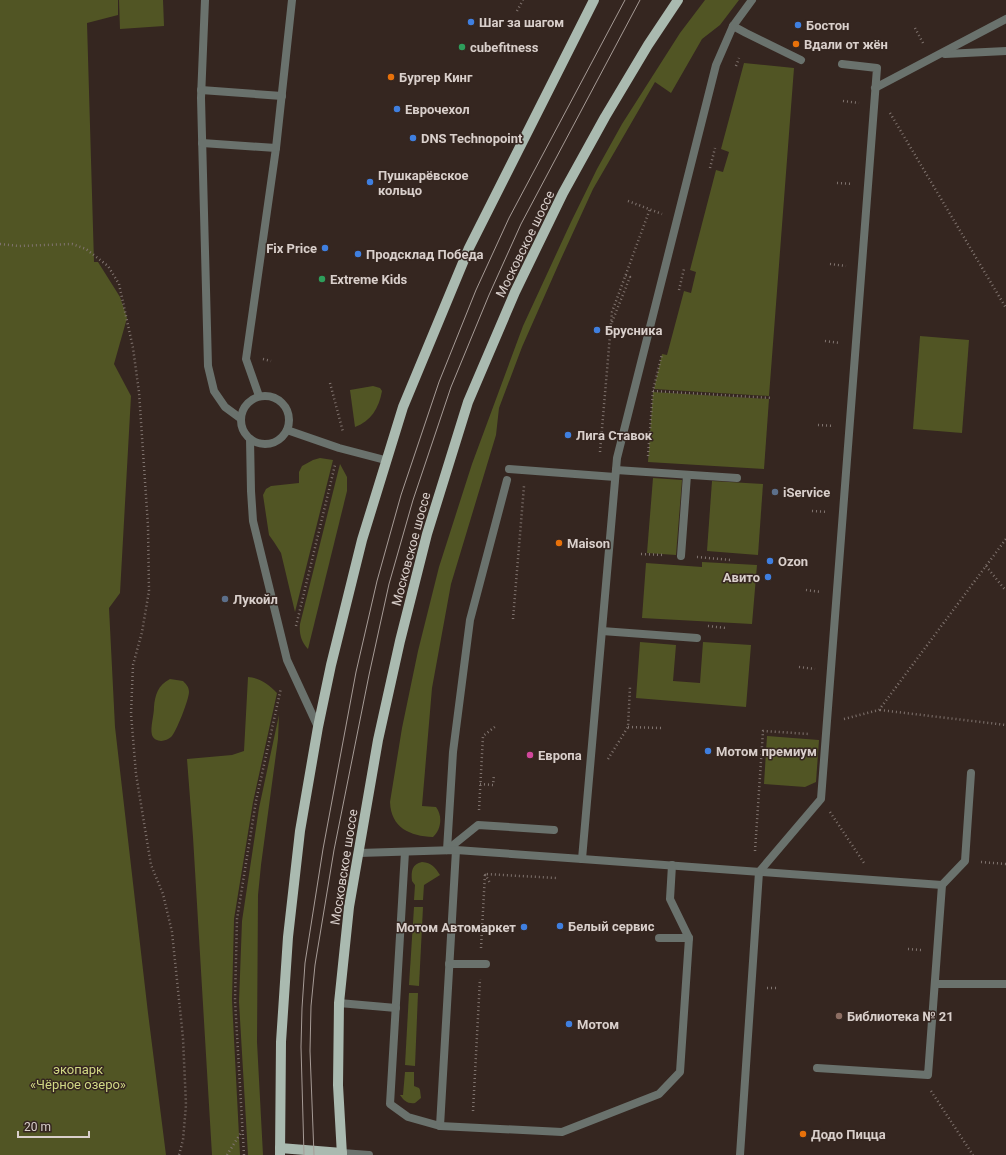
<svg xmlns="http://www.w3.org/2000/svg" width="1006" height="1155" viewBox="0 0 1006 1155" font-family="Roboto,sans-serif">
<style>
.green{fill:#515524}
.lines{fill:none;stroke-linecap:round;stroke-linejoin:round}
.path{stroke:#80746f;stroke-width:2.5;stroke-dasharray:1 3;stroke-linecap:butt}
.service{stroke:#6a726d;stroke-width:8}
.minor{stroke:#6a726d;stroke-width:8}
.tertiary{stroke:#6a726d;stroke-width:8}
.primary{stroke:#aabab0;stroke-width:10}
.tram{stroke:#a69b96;stroke-width:1}
.shop-dot{fill:#3f7fe0;stroke:#352620;stroke-width:1.5}
.food-dot{fill:#e8710a;stroke:#352620;stroke-width:1.5}
.leisure-dot{fill:#2e9e5b;stroke:#352620;stroke-width:1.5}
.service-dot{fill:#5c6f8a;stroke:#352620;stroke-width:1.5}
.hotel-dot{fill:#d1479c;stroke:#352620;stroke-width:1.5}
.education-dot{fill:#8d6e63;stroke:#352620;stroke-width:1.5}
.labels{text-anchor:middle;dominant-baseline:central;stroke-width:3;stroke-linejoin:round;paint-order:stroke}
.poi-label{font-size:13px;font-weight:bold;fill:#d9cfcb;stroke:#352620;text-anchor:start}
.street-label{font-size:13px;fill:#d9cfcb;stroke:#352620}
.park-label{font-size:13px;fill:#d1d885;stroke:#352620}
</style>
<rect width="100%" height="100%" fill="#352620"/>
<g class="green">
<polygon points="0,0 118,0 118,15 87,23 94,262 98,262 120,297 127,318 114,364 131,396 120,593 109,608 115,727 148,1013 166,1155 0,1155"/>
<polygon points="119,0 163,0 164,26 120,29"/>
<path d="M705,0H739L720,25L702,39L671,93L655,82L593,189L560,261L522,347L499,408L496,435L451,584L432,688L422,806L436,807C443,816 441,830 433,837C410,836 391,828 390,802L402,728L418,651L439,567L472,464L523,326L571,222L597,169L622,124L680,33Z"/>
<polygon points="744,63 794,68 769,396 654,389 662,354 667,355 684,291 691,293 696,272 690,270 716,170 723,172 729,152 721,149"/>
<polygon points="920,336 969,340 962,433 913,429"/>
<path d="M373,386L380,388L382,391C379,408 371,421 355,427L350,390Z"/>
<polygon points="653,392 769,399 764,469 648,462"/>
<polygon points="320,458 333,460 295,612 281,553 274,542 269,535 263,495 266,489 271,486 299,483 299,472 302,466 313,460"/>
<path d="M340,464L347,477V491L308,649C301,642 299,633 300,624Z"/>
<polygon points="653,478 682,480 676,555 647,553"/>
<polygon points="712,481 763,484 758,555 707,551"/>
<polygon points="702,562 757,565 752,624 642,618 646,563 702,567"/>
<polygon points="640,642 676,645 673,681 700,683 703,642 751,645 746,707 636,698"/>
<path d="M248,677C260,678 268,684 277,693L253,802L234,919L232,1000L240,1155H212L193,837L187,759L232,755L244,751Z"/>
<path d="M170,679L183,681C186,684 189,687 189,692C189,699 176,733 171,737C166,742 155,743 152,735C150,727 154,716 154,707C155,695 158,685 170,679Z"/>
<polygon points="279,715 278,739 261,865 258,895 257,1042 263,1155 248,1155 239,1002 242,921 259,808"/>
<polygon points="767,736 819,740 816,782 805,787 764,784"/>
<path d="M422,862C432,863 435,867 440,875L424,885L423,900H414L415,885L412,881C411,871 412,864 422,862Z"/>
<polygon points="414,907 423,907 419,986 409,985"/>
<polygon points="409,993 418,993 415,1066 405,1065"/>
<path d="M405,1072H414V1086L419,1088L420,1090L421,1098L415,1103C408,1104 404,1101 400,1095H403Z"/>
</g>
<g class="lines">
<g class="path">
<polyline points="517,11 523,0"/>
<polyline points="915,28 924,45"/>
<polyline points="845,44 851,48"/>
<polyline points="736,66 739,58"/>
<polyline points="843,101 859,103"/>
<polyline points="890,113 1006,308"/>
<polyline points="710,168 715,148"/>
<polyline points="837,183 852,184"/>
<polyline points="628,201 662,214"/>
<polyline points="0,244 19,246 72,244 86,249 108,266 119,284 133,348 139,392 148,526 149,591 142,632 133,665 131,714 136,774 151,865 163,894 172,932 183,1038 186,1105 183,1140 179,1155"/>
<polyline points="830,264 846,266"/>
<polyline points="679,290 684,269"/>
<polyline points="612,322 630,277 625,275"/>
<polyline points="825,341 840,343"/>
<polyline points="263,359 271,361"/>
<polyline points="330,383 343,432"/>
<polyline points="653,391 772,398"/>
<polyline points="818,425 834,426"/>
<polyline points="600,452 612,312 650,209"/>
<polyline points="648,456 653,391 662,354"/>
<polyline points="812,511 827,512"/>
<polyline points="641,554 664,555"/>
<polyline points="697,557 731,560"/>
<polyline points="986,566 1006,591"/>
<polyline points="806,590 821,592"/>
<polyline points="513,619 524,486"/>
<polyline points="296,626 335,465"/>
<polyline points="708,626 726,628"/>
<polyline points="799,667 815,669"/>
<polyline points="880,710 1006,725"/>
<polyline points="844,719 879,710 1006,539"/>
<polyline points="628,727 661,728"/>
<polyline points="608,759 628,727 630,687"/>
<polyline points="480,784 493,785 494,775"/>
<polyline points="479,810 483,736 496,726"/>
<polyline points="830,812 864,863"/>
<polyline points="755,851 763,731 809,734"/>
<polyline points="981,862 1006,864"/>
<polyline points="485,874 490,883"/>
<polyline points="481,948 485,874 557,878"/>
<polyline points="908,949 921,950"/>
<polyline points="767,988 779,988"/>
<polyline points="931,1091 973,1155"/>
<polyline points="473,1111 480,979"/>
<polyline points="227,1155 242,1131"/>
<polyline points="244,1155 235,1000 237,919 256,801 281,688"/>
</g>
<g class="service">
<polyline points="205,0 201,98 208,366 214,391 225,407 240,418"/>
<polyline points="733,26 746,33 801,60"/>
<polyline points="945,54 1006,51"/>
<polyline points="875,88 1006,19"/>
<polyline points="201,90 282,96"/>
<polyline points="202,143 276,148 246,359 259,396"/>
<polyline points="276,148 292,0"/>
<circle cx="265" cy="420" r="24"/>
<polyline points="287,430 339,448 385,460"/>
<polyline points="250,439 251,491 253,521 287,660 318,727"/>
<polyline points="509,469 615,477"/>
<polyline points="616,470 737,478"/>
<polyline points="681,556 687,475"/>
<polyline points="602,631 697,638"/>
<polyline points="447,850 453,752 470,620 507,480"/>
<polyline points="447,850 478,825 554,830"/>
<polyline points="405,852 390,1104 408,1117 440,1126 456,850"/>
<polyline points="582,859 942,885"/>
<polyline points="659,938 689,938"/>
<polyline points="449,964 486,964"/>
<polyline points="935,984 1006,984"/>
<polyline points="339,1003 396,1008"/>
<polyline points="817,1068 928,1075 942,885 965,861 971,773"/>
<polyline points="440,1126 562,1132 659,1094 680,1072 689,938 670,899 672,865"/>
<polyline points="740,1155 759,872 821,799 877,68 842,64"/>
</g>
<polyline class="minor" points="359,853 456,850 582,859 617,458 716,65 733,26 752,0"/>
<polyline class="tertiary" points="342,1153 369,1155"/>
<g class="primary">
<polyline points="280,1148 342,1153"/>
<polyline points="280,1155 281,1042 288,937 300,831 318,727 331,665 362,540 403,407 469,248 594,0"/>
<polyline points="342,1155 338,1085 339,1003 349,907 378,740 400,641 427,534 468,402 515,292 563,193 605,117 648,45 678,0"/>
</g>
<g class="tram">
<polyline points="304,1155 301,1047 302,1008 305,963 323,849 356,672 377,581 401,495 439,382 476,290 509,218 625,0"/>
<polyline points="314,1155 310,1051 311,1006 315,965 334,850 369,675 389,584 413,500 451,387 489,295 521,224 640,0"/>
</g>
</g>
<g class="shop-dot">
<circle cx="471" cy="22" r="4"/>
<circle cx="798" cy="25" r="4"/>
<circle cx="397" cy="109" r="4"/>
<circle cx="413" cy="138" r="4"/>
<circle cx="370" cy="182" r="4"/>
<circle cx="325" cy="248" r="4"/>
<circle cx="358" cy="254" r="4"/>
<circle cx="597" cy="330" r="4"/>
<circle cx="568" cy="435" r="4"/>
<circle cx="770" cy="561" r="4"/>
<circle cx="768" cy="577" r="4"/>
<circle cx="708" cy="751" r="4"/>
<circle cx="560" cy="926" r="4"/>
<circle cx="524" cy="927" r="4"/>
<circle cx="569" cy="1024" r="4"/>
</g>
<g class="food-dot">
<circle cx="796" cy="44" r="4"/>
<circle cx="391" cy="77" r="4"/>
<circle cx="559" cy="543" r="4"/>
<circle cx="803" cy="1134" r="4"/>
</g>
<g class="leisure-dot">
<circle cx="462" cy="47" r="4"/>
<circle cx="322" cy="279" r="4"/>
</g>
<g class="service-dot">
<circle cx="775" cy="492" r="4"/>
<circle cx="225" cy="599" r="4"/>
</g>
<circle class="hotel-dot" cx="530" cy="755" r="4"/>
<circle class="education-dot" cx="839" cy="1016" r="4"/>
<g class="labels">
<g class="poi-label">
<text x="479" y="22">Шаг за шагом</text>
<text x="806" y="25">Бостон</text>
<text x="804" y="44">Вдали от жён</text>
<text x="470" y="47">cubefitness</text>
<text x="399" y="77">Бургер Кинг</text>
<text x="405" y="109">Еврочехол</text>
<text x="421" y="138">DNS Technopoint</text>
<text x="378" y="175">Пушкарёвское<tspan x="378" dy="15">кольцо</tspan></text>
<text x="317" y="248" text-anchor="end">Fix Price</text>
<text x="366" y="254">Продсклад Победа</text>
<text x="330" y="279">Extreme Kids</text>
<text x="605" y="330">Брусника</text>
<text x="576" y="435">Лига Ставок</text>
<text x="783" y="492">iService</text>
<text x="567" y="543">Maison</text>
<text x="778" y="561">Ozon</text>
<text x="760" y="577" text-anchor="end">Авито</text>
<text x="233" y="599">Лукойл</text>
<text x="716" y="751">Мотом премиум</text>
<text x="538" y="755">Европа</text>
<text x="568" y="926">Белый сервис</text>
<text x="516" y="927" text-anchor="end">Мотом Автомаркет</text>
<text x="847" y="1016">Библиотека № 21</text>
<text x="577" y="1024">Мотом</text>
<text x="811" y="1134">Додо Пицца</text>
</g>
<g class="street-label">
<text transform="translate(525 244) rotate(-64)">Московское шоссе</text>
<text transform="translate(411 549) rotate(-75)">Московское шоссе</text>
<text transform="translate(344 867) rotate(-81)">Московское шоссе</text>
</g>
<g class="park-label">
<text x="78" y="1069">экопарк<tspan x="78" dy="15">«Чёрное озеро»</tspan></text>
</g>
</g>
<path d="M18 1131v6h71v-6" fill="none" stroke="#d9cfcb" stroke-width="2"/>
<text x="24" y="1131" font-size="12" fill="#d9cfcb" stroke="#352620" stroke-width="3" paint-order="stroke">20 m</text>
</svg>
